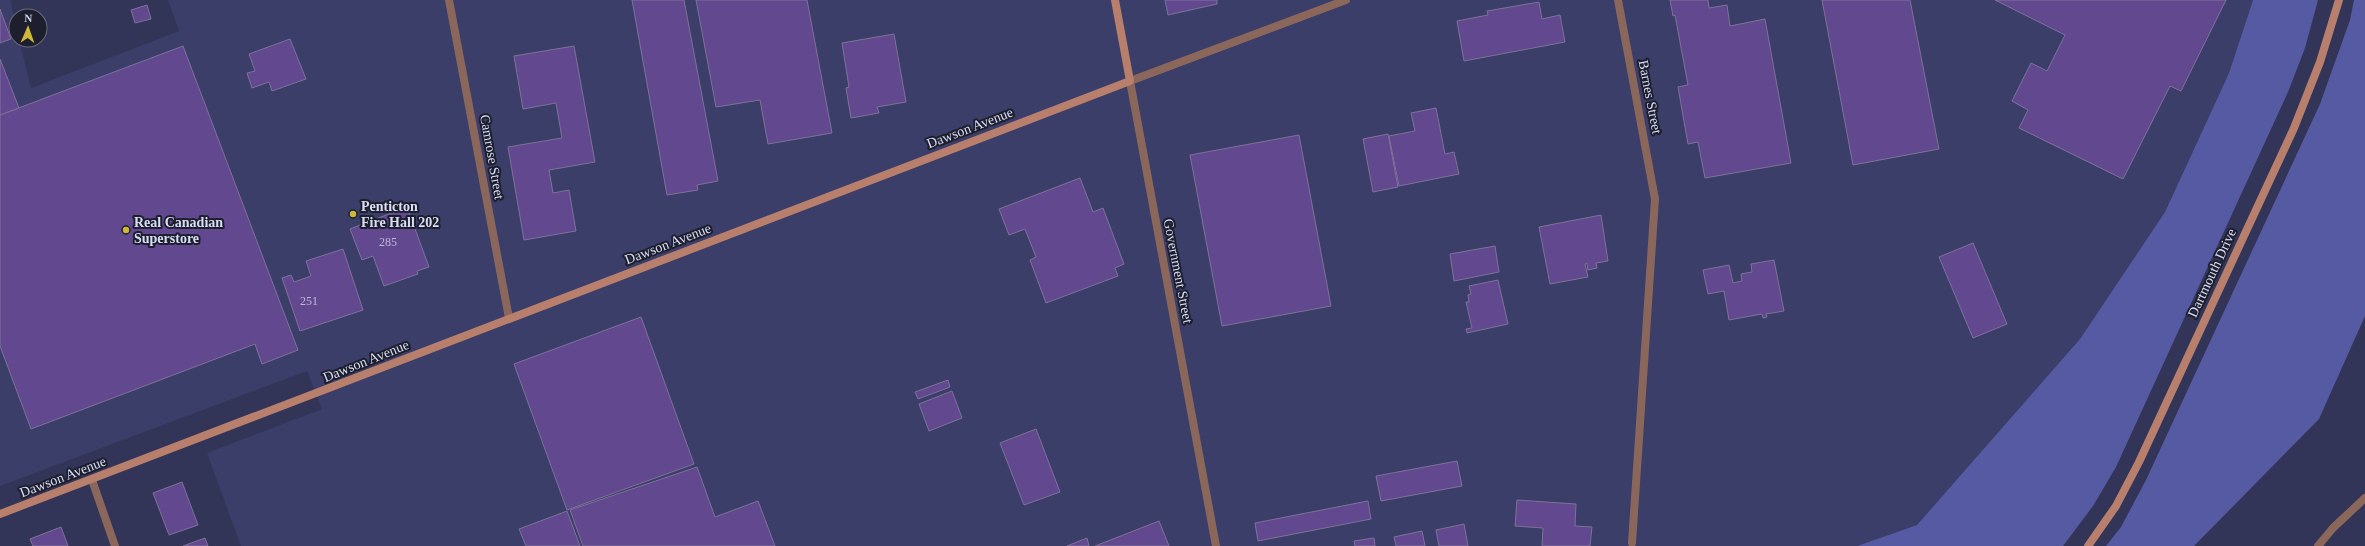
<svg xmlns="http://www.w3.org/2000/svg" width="2365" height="546" viewBox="0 0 2365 546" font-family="Georgia,serif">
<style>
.built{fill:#3a3e68}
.forest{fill:#565aa2}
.building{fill:#62488f;stroke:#7e7299}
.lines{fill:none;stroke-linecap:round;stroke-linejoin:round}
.lane{stroke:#8b675b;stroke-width:8}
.street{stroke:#8b675b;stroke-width:8}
.secondary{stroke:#b97f6d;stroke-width:8}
.poi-dot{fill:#cfb837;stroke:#1d1f2f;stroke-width:1.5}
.labels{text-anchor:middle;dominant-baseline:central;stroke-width:4;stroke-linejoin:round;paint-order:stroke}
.number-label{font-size:12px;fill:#bcb8db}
.street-label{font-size:14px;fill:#dadef4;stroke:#1d1f2f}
.poi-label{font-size:14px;font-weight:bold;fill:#dadef4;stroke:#1d1f2f;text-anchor:start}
</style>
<rect width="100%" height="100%" fill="#323558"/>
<polygon class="built" points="0,0 10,0 16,25 16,40 19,40 31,88 179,31 168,0 2253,0 2229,73 2165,212 2080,339 1917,525 1857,546 241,546 207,453 322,409 307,371 0,486"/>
<g class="forest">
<polygon points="2253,0 2318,0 2305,48 2288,92 2116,467 2093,506 2063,546 1857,546 1917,525 2080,339 2165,212 2229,73"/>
<polygon points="2354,0 2365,0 2365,316 2319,419 2194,546 2106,546 2121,527 2146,480 2320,104 2350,20"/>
</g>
<g class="building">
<polygon points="632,0 684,0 718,181 697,185 698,190 667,195"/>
<polygon points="696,0 807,0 832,133 768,144 760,100 716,107"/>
<polygon points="1165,0 1217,0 1217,4 1168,15"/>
<polygon points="1670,0 1708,0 1709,8 1727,5 1730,26 1765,19 1791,163 1705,178 1698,142 1688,144 1678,87 1688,85 1675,15 1673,16"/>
<polygon points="1822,0 1910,0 1939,149 1853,165"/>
<polygon points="1995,0 2226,0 2181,91 2170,86 2123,179 2019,128 2028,110 2012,101 2031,63 2047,71 2065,35"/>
<polygon points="1539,2 1542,19 1560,15 1565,42 1464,61 1457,21 1488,15 1487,11"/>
<polygon points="147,5 151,19 135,23 131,10"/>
<polygon points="0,9 11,39 0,43"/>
<polygon points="894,34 906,102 877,107 879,113 851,118 846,88 849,87 842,43"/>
<polygon points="290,39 306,79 272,91 269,82 252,88 247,73 255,71 249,54"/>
<polygon points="183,46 298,350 262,364 255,344 31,429 0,346 0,115"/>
<polygon points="574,46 595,162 549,170 553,193 569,190 576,231 524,240 508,147 562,138 556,103 523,109 514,56"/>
<polygon points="0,59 19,108 0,115"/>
<polygon points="1436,108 1445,154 1454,152 1459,174 1399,186 1389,136 1415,131 1411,113"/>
<polygon points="1388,134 1398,187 1373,192 1363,139"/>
<polygon points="1299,135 1331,306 1222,326 1190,155"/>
<polygon points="1080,178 1093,212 1103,208 1124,264 1115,268 1118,276 1046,303 1030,260 1036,257 1025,229 1009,235 999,209"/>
<polygon points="407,207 429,267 417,271 418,274 384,286 373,256 362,260 350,229"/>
<polygon points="1601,215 1608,261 1596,263 1597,268 1588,270 1587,263 1585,264 1588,277 1550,284 1539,227"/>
<polygon points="1973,243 2007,324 1973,338 1939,257"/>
<polygon points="1495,246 1499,272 1454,281 1450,254"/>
<polygon points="343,249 363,310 300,331 282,278 291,275 294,282 311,276 306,261"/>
<polygon points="1774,260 1784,311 1766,314 1767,317 1763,318 1762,314 1729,320 1724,291 1708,294 1703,270 1729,265 1733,283 1742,281 1741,274 1752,272 1751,264"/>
<polygon points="1498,280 1508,324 1467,333 1466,329 1472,328 1466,302 1469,302 1468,295 1471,294 1469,286"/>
<polygon points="641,317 694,464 567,510 514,364"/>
<polygon points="948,380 950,387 918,399 915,392"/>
<polygon points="952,391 962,418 929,431 919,404"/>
<polygon points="1036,429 1060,492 1024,505 1000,443"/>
<polygon points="1457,461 1462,486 1381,501 1376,476"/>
<polygon points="697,467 715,517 758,501 775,546 583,546 570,510"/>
<polygon points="182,482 198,525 169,535 153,493"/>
<polygon points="1517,500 1576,504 1575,526 1592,527 1590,546 1542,546 1543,528 1515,526"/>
<polygon points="1368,501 1371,519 1258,541 1255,523"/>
<polygon points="567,511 580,546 526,546 519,529"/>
<polygon points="1159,521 1169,546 1095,546"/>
<polygon points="1464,524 1468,546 1439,546 1436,530"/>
<polygon points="61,527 68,546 33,546 30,539"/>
<polygon points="1422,531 1425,546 1396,546 1394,537"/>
<polygon points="205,538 208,546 183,546"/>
<polygon points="1087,538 1089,546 1067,546"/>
<polygon points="1374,538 1375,546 1355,546 1354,541"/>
</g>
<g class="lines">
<polyline class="lane" points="1632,543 1655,199"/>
<g class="street">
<polyline points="449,0 509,318"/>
<polyline points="1618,0 1655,199"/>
<polyline points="92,480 115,546"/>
<polyline points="1216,546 1130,81 1346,0"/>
<polyline points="2318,546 2333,528 2365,498"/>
</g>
<g class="secondary">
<polyline points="0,514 1130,81 1115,0"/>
<polyline points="2088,546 2116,506 2139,462 2294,128 2320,62 2339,0"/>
</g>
</g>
<g class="poi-dot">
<circle cx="353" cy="214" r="4"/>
<circle cx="126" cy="230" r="4"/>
</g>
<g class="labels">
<g class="number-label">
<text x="388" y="242">285</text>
<text x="309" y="301">251</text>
</g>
<g class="street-label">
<text transform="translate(1650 97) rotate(79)">Barnes Street</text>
<text transform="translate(970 128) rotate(-21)">Dawson Avenue</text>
<text transform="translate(492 157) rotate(80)">Camrose Street</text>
<text transform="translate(668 244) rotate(-21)">Dawson Avenue</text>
<text transform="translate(1178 271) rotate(79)">Government Street</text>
<text transform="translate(2212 273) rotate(-65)">Dartmouth Drive</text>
<text transform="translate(366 361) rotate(-22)">Dawson Avenue</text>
<text transform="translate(63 477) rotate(-21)">Dawson Avenue</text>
</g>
<g class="poi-label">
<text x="361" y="206">Penticton<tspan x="361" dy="16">Fire Hall 202</tspan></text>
<text x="134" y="222">Real Canadian<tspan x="134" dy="16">Superstore</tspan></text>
</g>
</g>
<g transform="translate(28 28) rotate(2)"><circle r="19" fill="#1d1f2f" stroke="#696b7e"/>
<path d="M0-3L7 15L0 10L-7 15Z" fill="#cfb837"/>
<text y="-6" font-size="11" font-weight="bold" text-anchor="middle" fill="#dadef4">N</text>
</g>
</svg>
